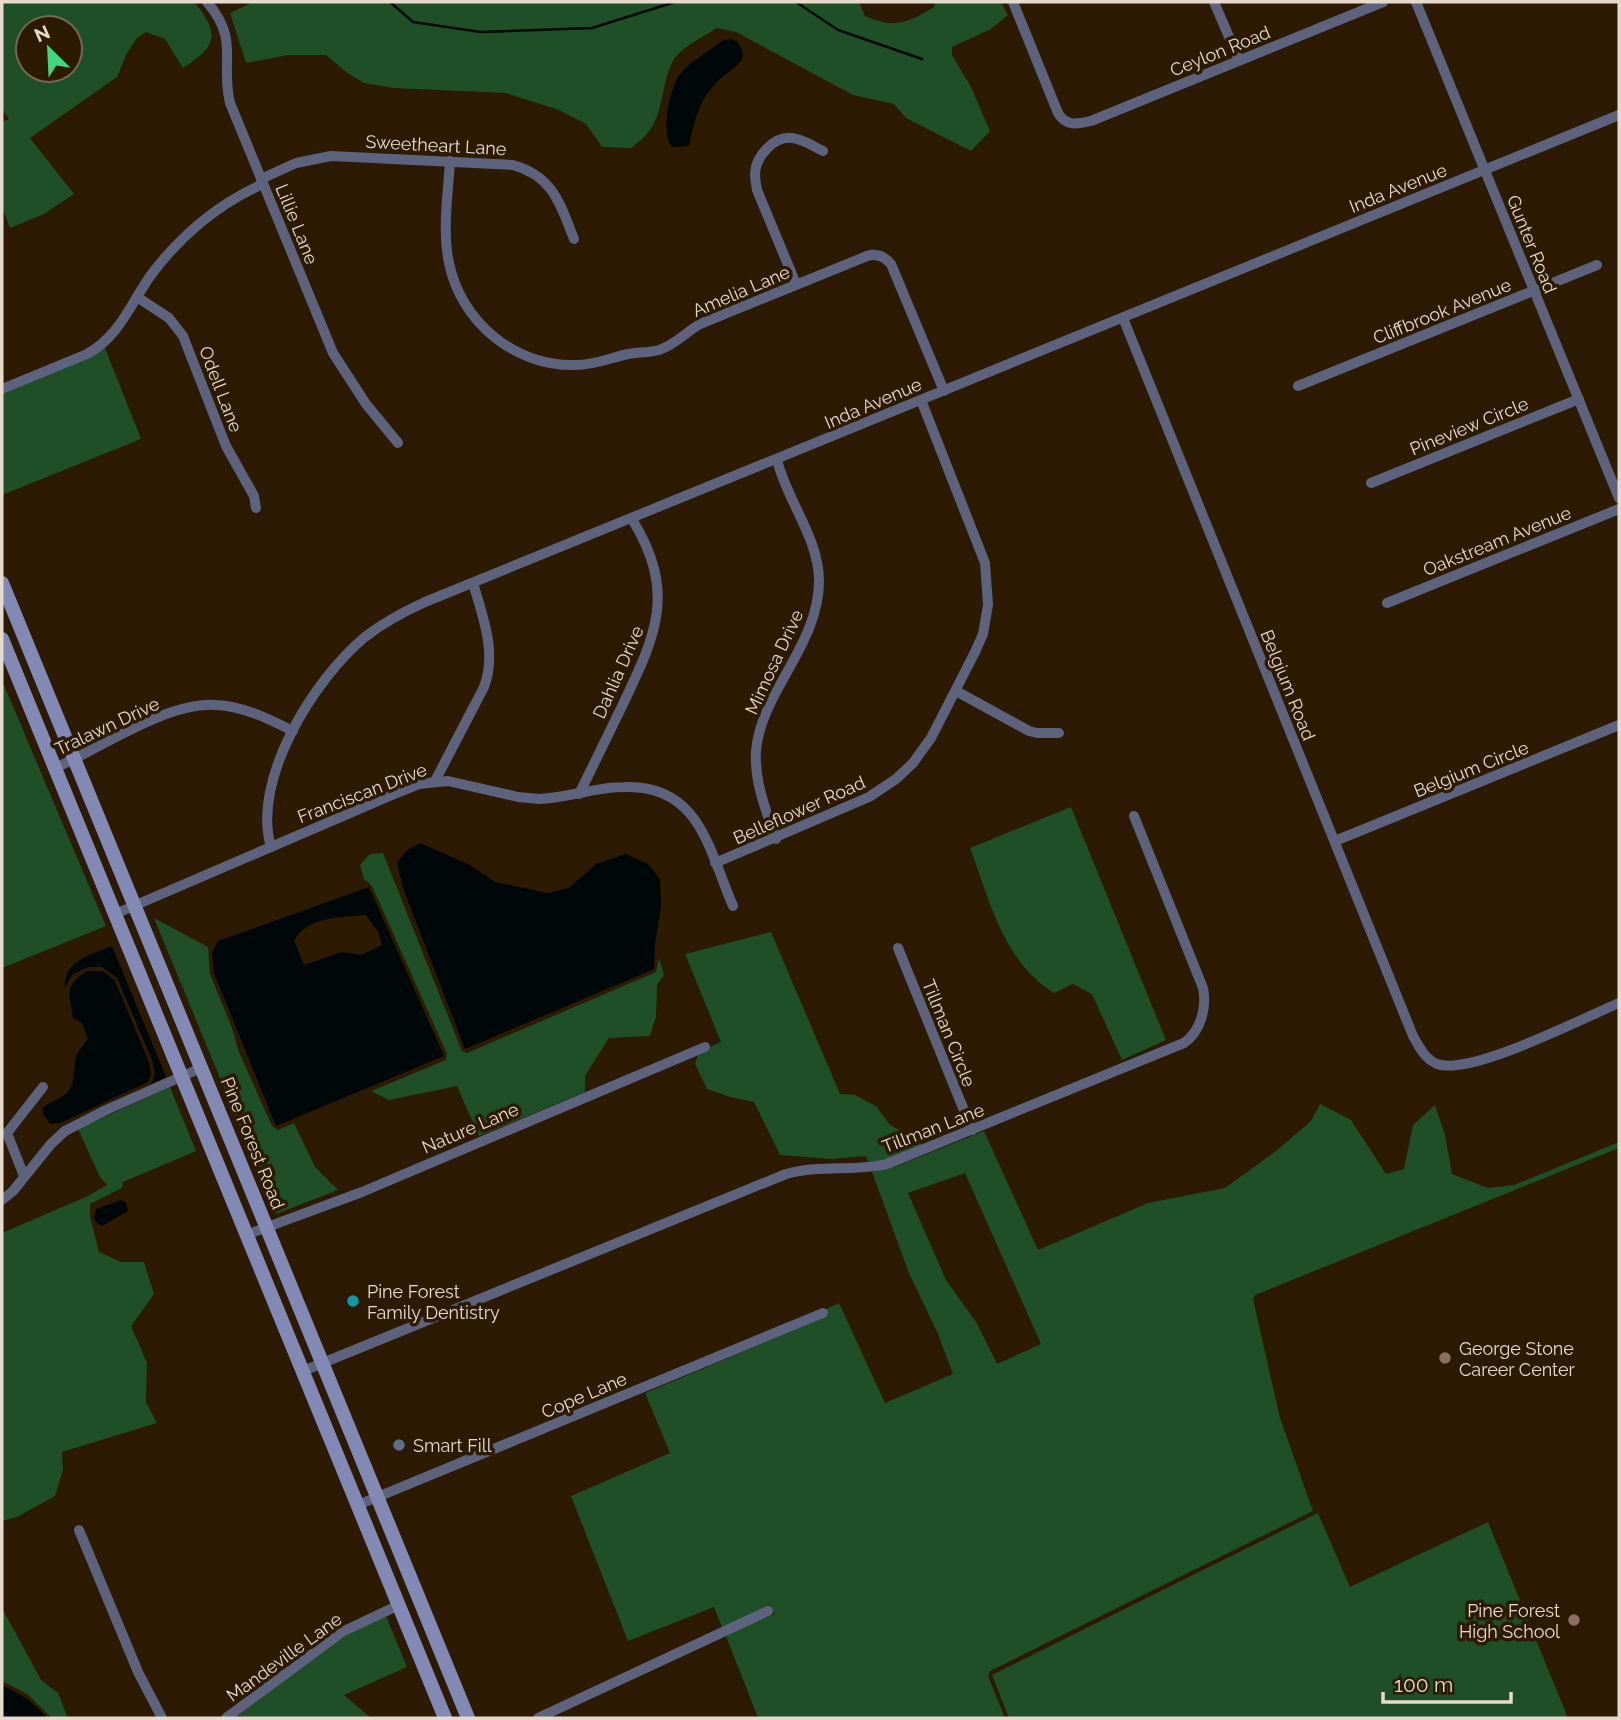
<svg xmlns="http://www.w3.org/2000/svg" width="1621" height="1720" viewBox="0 0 1621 1720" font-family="Raleway,sans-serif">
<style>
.green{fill:#1e4f27;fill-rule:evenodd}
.water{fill:#000709;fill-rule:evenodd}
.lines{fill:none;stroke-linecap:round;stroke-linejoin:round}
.stream{stroke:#000709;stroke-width:2.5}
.street{stroke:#5d627d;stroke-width:10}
.secondary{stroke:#8189b4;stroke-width:14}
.culture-dot{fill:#0f9aa8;stroke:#2c1a02;stroke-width:2.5}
.education-dot{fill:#8d6e63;stroke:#2c1a02;stroke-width:2.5}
.service-dot{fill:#5c6f8a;stroke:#2c1a02;stroke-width:2.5}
.labels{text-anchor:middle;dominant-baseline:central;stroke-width:7;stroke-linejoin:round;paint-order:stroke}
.street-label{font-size:18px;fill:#e6dacc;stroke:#2c1a02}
.poi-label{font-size:18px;fill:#e6dacc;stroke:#2c1a02;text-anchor:start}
</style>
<rect width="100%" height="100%" fill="#2c1a02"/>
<g class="green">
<path d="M2,2H194C220,33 218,46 183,68L165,39L146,32L137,38L126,55L117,77L30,138L74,194L44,214L10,228L2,207V122L9,119L2,109ZM70,28V70H28V28Z"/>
<path d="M253,2H859L865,16C896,29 907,23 934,7L935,2H1001L1008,15L991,29L952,47V55L971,87L990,131L971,151L906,118L894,104L853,95L736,32L717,28C703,37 681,47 673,61C661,83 664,115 647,134C643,139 636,144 631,148L602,147L586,124L559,110L506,93L394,88L364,83L346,72L326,55H288L246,63L230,13Z"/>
<polygon points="105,348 141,439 2,495 2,394 89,358"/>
<polygon points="2,685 4,685 106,926 2,968"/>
<path d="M1071,807L1166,1040L1122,1060L1092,994L1073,984L1054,993C1003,961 990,901 970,848Z"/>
<polygon points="383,853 462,1051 467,1053 656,972 659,958 664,975 657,985 656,1017 650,1036 609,1038 585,1076 585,1092 479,1136 457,1086 389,1100 371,1091 446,1060 447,1054 372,886 364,879 360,865 370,854"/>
<polygon points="154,918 208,947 210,974 232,1028 239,1052 272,1126 278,1130 294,1123 315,1167 338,1190 276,1214"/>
<polygon points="771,932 840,1094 855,1095 876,1106 890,1125 914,1138 922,1145 886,1160 868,1162 866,1156 832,1159 780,1155 754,1102 730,1097 707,1089 695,1064 698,1055 710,1050 710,1047 721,1042 685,954"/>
<polygon points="170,1087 196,1151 123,1182 122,1188 90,1204 90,1216 99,1252 121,1262 144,1262 154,1294 131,1326 147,1363 146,1402 157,1423 62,1452 63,1470 55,1496 17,1517 2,1521 2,1233 88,1196 107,1185 100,1177 78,1129"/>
<path d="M1320,1104L1351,1120L1386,1174L1404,1169L1413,1125L1435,1105L1445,1135L1452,1174L1488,1188L1514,1185L1619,1142V1148L1255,1295L1253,1299L1280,1418L1313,1511L990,1671L988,1676L1005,1718H758L726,1636L774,1614L770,1605L722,1627L714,1607L628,1641L571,1496L670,1453L645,1393L828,1316L826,1309L839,1303L885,1403L953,1374L938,1334L909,1273L872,1172L897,1166L984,1131L1038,1250L1148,1203L1225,1188L1276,1151L1311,1121ZM965,1173L1041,1344L997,1364L976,1322L946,1280L908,1193Z"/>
<polygon points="1318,1513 1350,1587 1488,1522 1568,1718 1009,1718 992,1675"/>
<polygon points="2,1608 41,1680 58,1693 68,1718 52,1718 27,1694 2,1681"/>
<polygon points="386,1616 407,1667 344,1695 371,1718 235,1718 325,1649 345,1636"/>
</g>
<g class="water">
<path d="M731,39L738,42C740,47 744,52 742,58C739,67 724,74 718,81C699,99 694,122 689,146L673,147C659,137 670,87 680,74C691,61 710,50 724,40Z"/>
<polygon points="420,843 470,865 495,882 548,893 569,888 596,864 626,854 648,864 660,879 661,906 655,943 654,969 465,1049 403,888 397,863 407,850"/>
<path d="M369,887L444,1056L276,1126L214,973L212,953L218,941ZM366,915L379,933L382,945L361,955L342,952L304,965L294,941C307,916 342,917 366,915Z"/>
<path d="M112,946L166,1077L151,1084L155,1074L152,1060L117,978L102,967H88L72,975L65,987C64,960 91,955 112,946Z"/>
<path d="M88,971H103L115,981L149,1062L151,1074L148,1082L60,1123L50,1124L43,1114V1108C50,1100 63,1100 69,1090C76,1079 73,1068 76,1057C78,1051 84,1044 88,1039L82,1023L73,1018C69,993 64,984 88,971Z"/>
<polygon points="121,1200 126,1202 128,1211 102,1226 97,1223 94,1217 96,1209"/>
<polygon points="2,1685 26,1698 48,1718 2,1718"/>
</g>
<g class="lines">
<g class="stream">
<polyline points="390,2 413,22 481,32 592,28 675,2"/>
<polyline points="796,2 838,30 922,59"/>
</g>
<g class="street">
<path d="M207,2C240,40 220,62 230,103L333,353L366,404L398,443"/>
<path d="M1013,2L1058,113C1066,127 1078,124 1091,121L1383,2"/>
<polyline points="1214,2 1239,60"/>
<polyline points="1416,2 1619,498"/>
<path d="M450,161C448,195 442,230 449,263C461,322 515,367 576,365C594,365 610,358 628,354C638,352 649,353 659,350C675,345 686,332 700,324L867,256C876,253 884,256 891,264L944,391"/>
<path d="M261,179L296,163L331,156L513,165C553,176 560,204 574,239"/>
<path d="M796,284L757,190C756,184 755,179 755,173C756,156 774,136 792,138C803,139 813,146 823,151"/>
<polyline points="137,297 169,318 183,336 226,446 254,496 256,508"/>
<path d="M1123,318L1413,1036C1419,1047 1425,1059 1437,1064C1471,1076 1583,1018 1619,1003"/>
<polyline points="1298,386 1597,265"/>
<path d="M2,389L87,354C119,337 131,303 151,275C180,236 219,203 263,184"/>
<polyline points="1371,483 1579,399"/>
<polyline points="1387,603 1619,509"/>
<polyline points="956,691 1029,731 1037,733 1059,733"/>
<path d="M55,768C101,748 166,702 216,705C243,706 269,719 293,731"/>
<path d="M435,781L484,687C497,653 483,617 473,583"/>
<path d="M579,794C594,764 609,733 624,702C657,633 676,591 632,519"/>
<path d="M776,839C766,811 754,781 756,751C761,692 819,645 819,581C819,538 787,501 777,460"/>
<polyline points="1335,841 1619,725"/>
<path d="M271,847C251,780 314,679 365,637C383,623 403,612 425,602L1619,115"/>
<polyline points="715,863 869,797 896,779 913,763 931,738 975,652 983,634 988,605 985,563 921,400"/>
<path d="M115,914L392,795L419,784L448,781L518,797L539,799C568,798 595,787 624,787C700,784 709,851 733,906"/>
<polyline points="898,948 972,1130"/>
<polyline points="24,1176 7,1133 43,1087"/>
<polyline points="2,1200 13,1191 51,1144 65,1131 106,1110 201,1068"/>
<polyline points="246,1235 362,1192 705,1047"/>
<path d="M303,1371L786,1174C821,1164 854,1172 887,1164L1184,1043C1201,1031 1207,1007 1203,988L1134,816"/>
<polyline points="358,1505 823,1313"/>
<polyline points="79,1530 138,1672 162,1718"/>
<polyline points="226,1718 342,1632 399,1605"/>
<polyline points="538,1718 768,1611"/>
</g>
<g class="secondary">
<polyline points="2,583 468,1718"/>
<polyline points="2,639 445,1718"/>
</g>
</g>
<circle class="culture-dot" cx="353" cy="1301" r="7"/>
<g class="education-dot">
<circle cx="1445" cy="1358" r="7"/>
<circle cx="1574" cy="1620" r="7"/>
</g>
<circle class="service-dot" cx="399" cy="1445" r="7"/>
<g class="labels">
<g class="street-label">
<text transform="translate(1220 51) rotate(-22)">Ceylon Road</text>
<text transform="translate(436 145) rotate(3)">Sweetheart Lane</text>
<text transform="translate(1398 188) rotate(-22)">Inda Avenue</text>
<text transform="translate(297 224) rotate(68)">Lillie Lane</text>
<text transform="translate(1532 244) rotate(68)">Gunter Road</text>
<text transform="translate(741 291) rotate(-23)">Amelia Lane</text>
<text transform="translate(1442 311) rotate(-22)">Cliffbrook Avenue</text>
<text transform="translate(221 389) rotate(69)">Odell Lane</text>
<text transform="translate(873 403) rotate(-23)">Inda Avenue</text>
<text transform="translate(1469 426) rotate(-22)">Pineview Circle</text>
<text transform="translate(1497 541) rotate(-22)">Oakstream Avenue</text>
<text transform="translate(774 662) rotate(-65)">Mimosa Drive</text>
<text transform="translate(618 672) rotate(-66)">Dahlia Drive</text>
<text transform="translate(1288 685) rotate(68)">Belgium Road</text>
<text transform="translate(107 726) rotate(-25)">Tralawn Drive</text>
<text transform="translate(1471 769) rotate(-22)">Belgium Circle</text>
<text transform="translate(362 793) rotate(-21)">Franciscan Drive</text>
<text transform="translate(799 810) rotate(-24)">Belleflower Road</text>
<text transform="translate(949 1033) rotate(68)">Tillman Circle</text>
<text transform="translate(470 1128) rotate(-23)">Nature Lane</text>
<text transform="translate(933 1128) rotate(-21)">Tillman Lane</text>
<text transform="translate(253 1143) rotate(68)">Pine Forest Road</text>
<text transform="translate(584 1395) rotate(-23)">Cope Lane</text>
<text transform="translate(284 1657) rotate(-36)">Mandeville Lane</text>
</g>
<g class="poi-label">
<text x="367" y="1291">Pine Forest<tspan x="367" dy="21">Family Dentistry</tspan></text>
<text x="1459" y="1348">George Stone<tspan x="1459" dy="21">Career Center</tspan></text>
<text x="413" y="1445">Smart Fill</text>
<text x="1560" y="1610" text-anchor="end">Pine Forest<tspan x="1560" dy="21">High School</tspan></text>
</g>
</g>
<rect width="1621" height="1720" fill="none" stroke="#e6dacc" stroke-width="7"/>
<g transform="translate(49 49) rotate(336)"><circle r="33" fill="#2c1a02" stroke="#766753" stroke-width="2"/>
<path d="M0-5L12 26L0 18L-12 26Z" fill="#41d77c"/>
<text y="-10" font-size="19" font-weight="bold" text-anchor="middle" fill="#e6dacc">N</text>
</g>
<path d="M1383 1692v10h128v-10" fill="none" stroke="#e6dacc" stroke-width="3.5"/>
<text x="1394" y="1692" font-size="21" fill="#e6dacc" stroke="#2c1a02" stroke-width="5" paint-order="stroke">100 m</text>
</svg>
